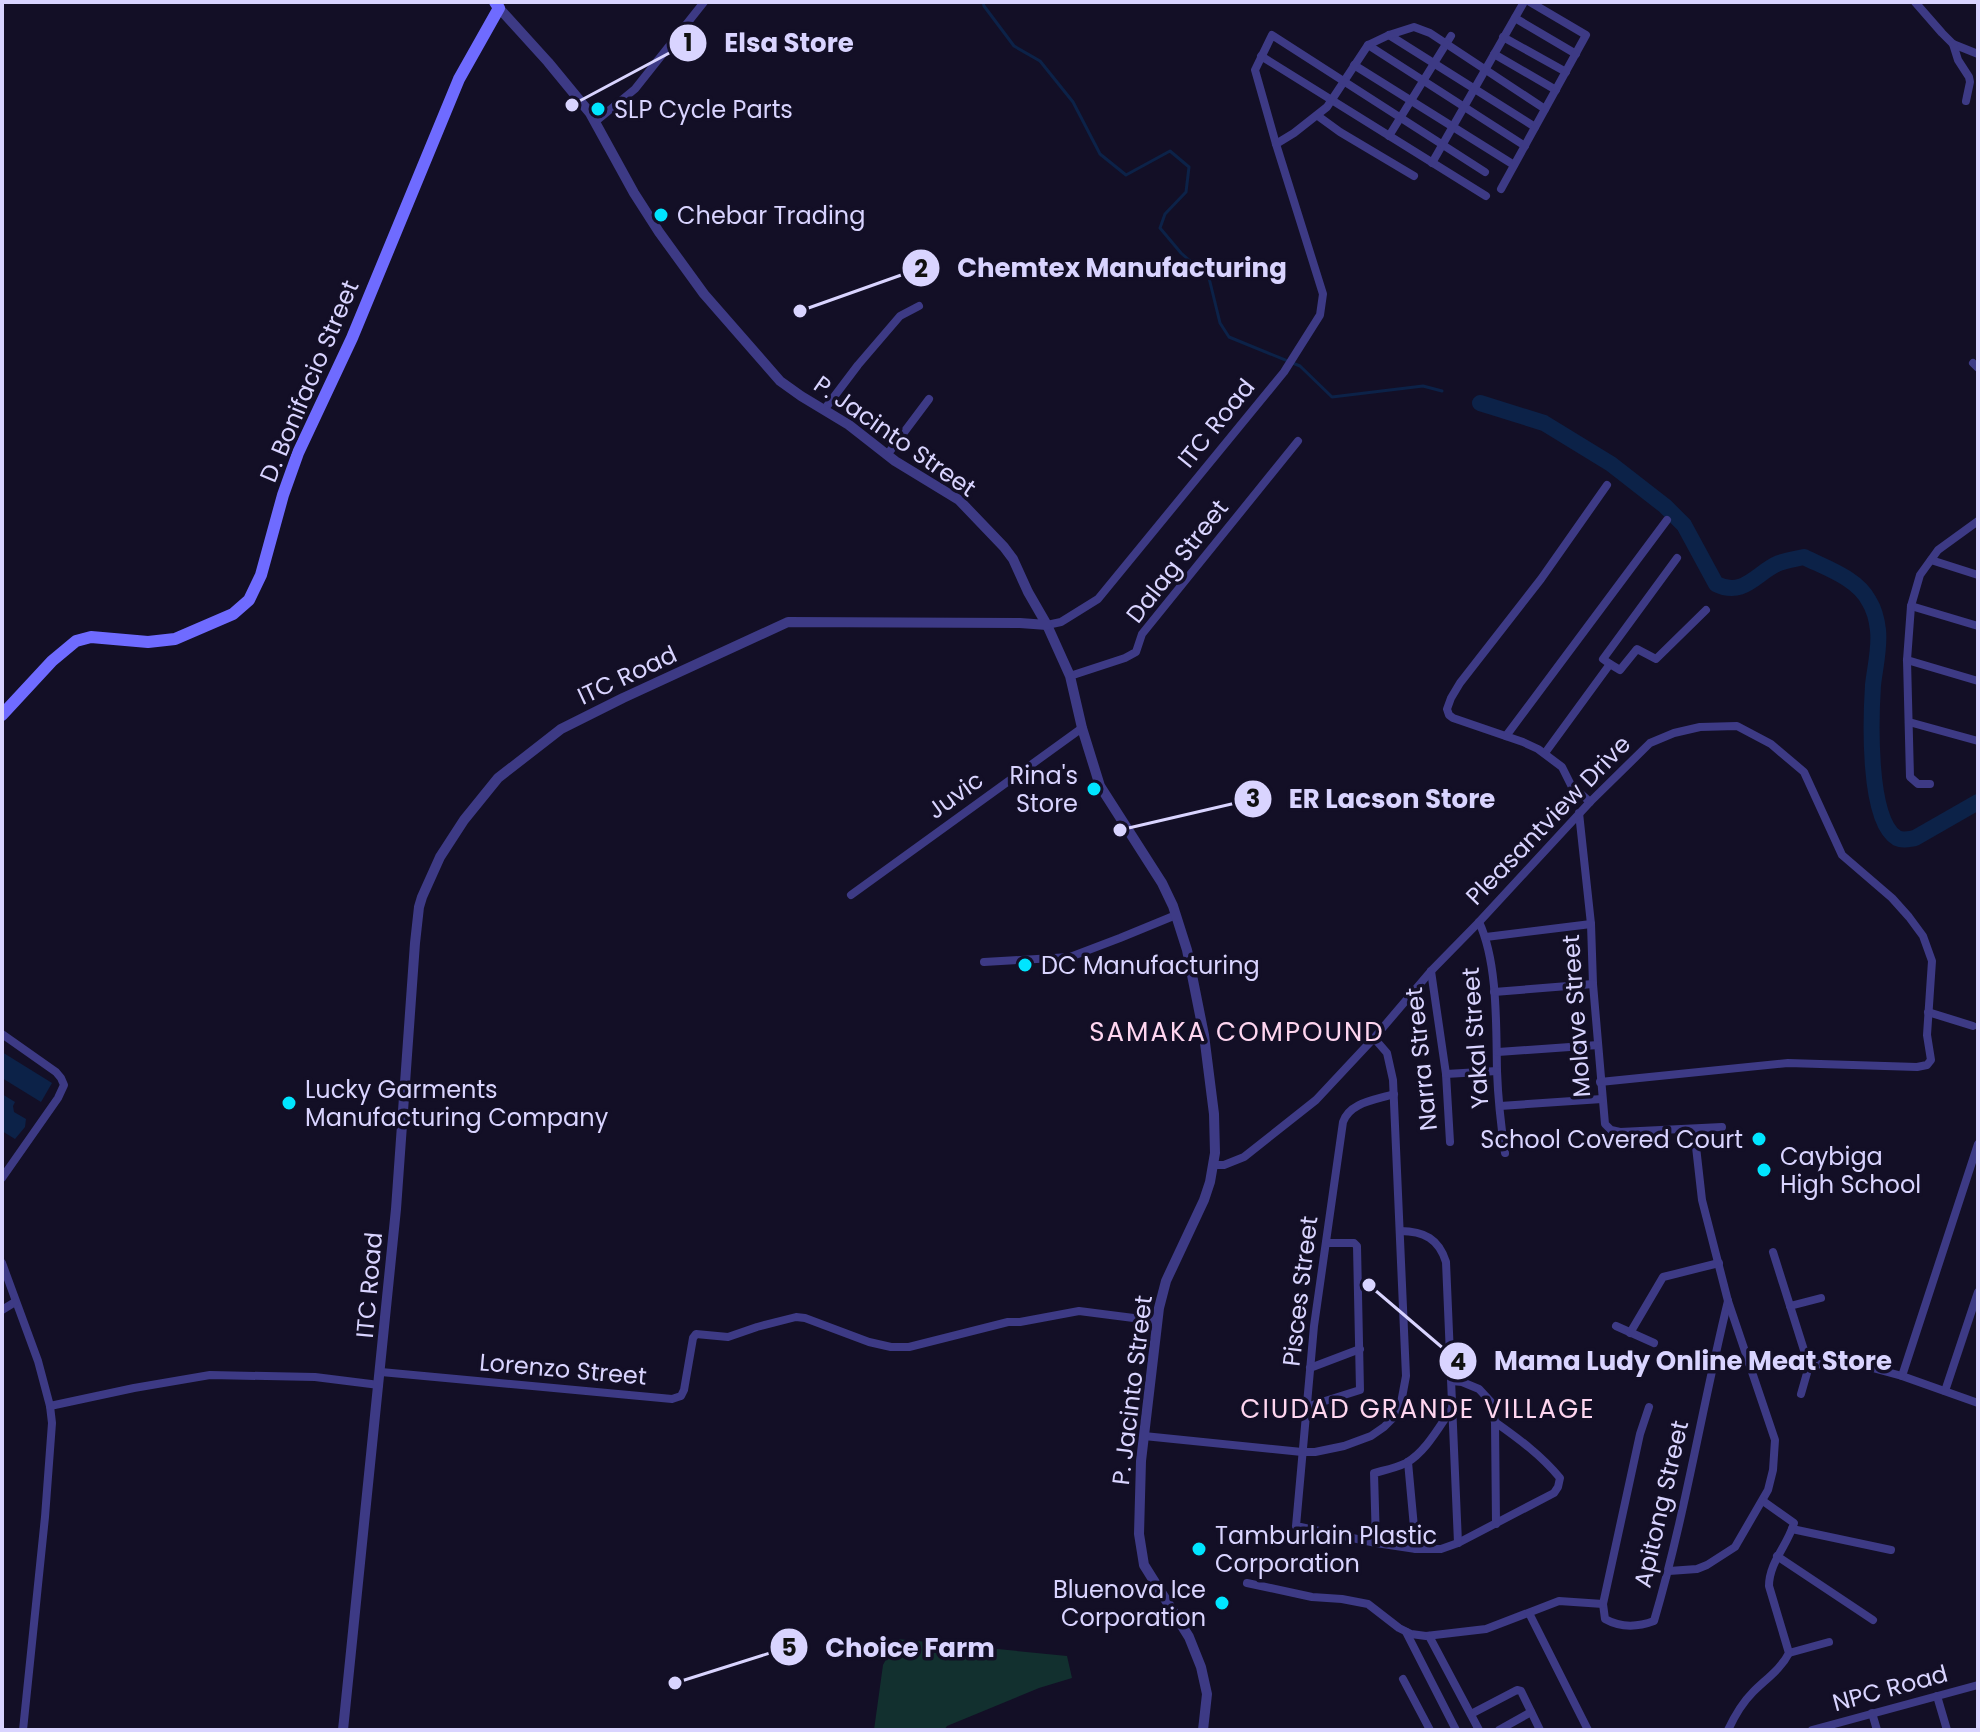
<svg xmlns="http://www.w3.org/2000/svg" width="1980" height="1732" viewBox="0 0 1980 1732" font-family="Poppins,sans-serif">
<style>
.green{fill:#12302f}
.water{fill:#0c2248}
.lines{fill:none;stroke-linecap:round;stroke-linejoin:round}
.stream{stroke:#0c2248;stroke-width:3}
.river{stroke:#0c2248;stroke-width:16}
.minor{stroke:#3d3a85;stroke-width:8}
.tertiary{stroke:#3d3a85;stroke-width:10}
.secondary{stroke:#6f6bff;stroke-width:12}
.poi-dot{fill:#00e5ff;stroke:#130f26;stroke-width:3}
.labels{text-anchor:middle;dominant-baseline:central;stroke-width:7;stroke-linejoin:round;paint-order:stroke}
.poi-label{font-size:24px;fill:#d9d4ff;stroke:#130f26;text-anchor:start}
.street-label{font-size:24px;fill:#d9d4ff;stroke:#130f26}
.neighbourhood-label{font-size:26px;letter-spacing:2px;fill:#ffd6f0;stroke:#130f26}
.leader{fill:none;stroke:#d9d4ff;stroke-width:3}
.callout-dot{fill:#d9d4ff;stroke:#130f26;stroke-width:3}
.mark-label{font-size:24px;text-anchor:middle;font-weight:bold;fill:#111}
.callout-label{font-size:26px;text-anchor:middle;font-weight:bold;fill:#d9d4ff;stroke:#130f26;stroke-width:7;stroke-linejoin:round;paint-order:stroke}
</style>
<rect width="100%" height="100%" fill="#130f26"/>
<polygon class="green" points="897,1639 1067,1656 1072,1678 1039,1688 947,1726 944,1730 874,1730 883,1665"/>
<g class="water">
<polygon points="2,1052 52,1083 41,1102 2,1078"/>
<polygon points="2,1094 15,1102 13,1106 14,1112 26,1119 25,1127 15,1139 2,1131"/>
</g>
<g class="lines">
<polyline class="stream" points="983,2 984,6 1014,46 1040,61 1073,102 1100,154 1126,175 1170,151 1189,167 1186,192 1165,214 1160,228 1181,253 1209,278 1220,323 1229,337 1300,366 1332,397 1423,386 1442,391"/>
<path class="river" d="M1480,403L1544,423L1611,464L1665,506L1684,525L1716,584C1744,598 1757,572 1779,563C1787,560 1796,559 1804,557C1826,568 1857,578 1869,601C1874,609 1877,621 1878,630C1880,648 1875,667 1873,685C1871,716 1867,821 1897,838C1903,841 1909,839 1915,838L1978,802"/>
<g class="minor">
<polyline points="1915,2 1942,33 1953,44 1978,54"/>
<polyline points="1515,18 1576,54"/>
<polyline points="1389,35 1535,127"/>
<polyline points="1503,37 1566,72"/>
<polyline points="1953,44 1958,60 1969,77 1970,82 1966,101"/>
<polyline points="1368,45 1525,146"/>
<polyline points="1494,54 1556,90"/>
<polyline points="1261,56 1486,196"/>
<polyline points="1354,65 1514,165"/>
<polyline points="1318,116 1340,132 1414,176"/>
<polyline points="595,122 635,89 704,2"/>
<polyline points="1389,136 1451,36"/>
<polyline points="1276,144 1294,133 1327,107 1368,45 1389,35 1414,27 1430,33 1545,109"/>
<polyline points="1432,163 1524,2"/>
<polyline points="1501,189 1586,35 1530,2"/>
<polyline points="1973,363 1978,368"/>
<polyline points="824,410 858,365 900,316 919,306"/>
<polyline points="887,455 929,399"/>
<polyline points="1931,560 1978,575"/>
<polyline points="1911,606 1978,626"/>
<polyline points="1047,625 1061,622 1098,599 1284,372 1320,315 1323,294 1276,144 1255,70 1272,35 1485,172"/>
<polyline points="1907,660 1978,681"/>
<polyline points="1610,664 1620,670 1637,649 1656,659 1706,610"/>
<polyline points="1070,676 1125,658 1136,652 1142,634 1298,441"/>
<polyline points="1909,722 1978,741"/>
<polyline points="1506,736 1667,520"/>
<polyline points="1545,753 1610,664 1603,659 1677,558"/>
<polyline points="1930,784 1918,784 1910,777 1907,660 1911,606 1920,575 1938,550 1978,521"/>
<polyline points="1590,802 1571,785 1562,767 1538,749 1523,742 1453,718 1449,715 1447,709 1451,698 1460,683 1541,579 1607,485"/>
<polyline points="1579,813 1591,924 1593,984 1605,1124 1611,1130 1620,1132 1722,1127"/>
<polyline points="851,895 1082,728"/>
<path d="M1479,922C1498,963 1496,1026 1497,1071C1498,1099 1501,1126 1505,1153"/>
<polyline points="1486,937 1591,924"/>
<polyline points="984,962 1070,957 1120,938 1176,915"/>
<polyline points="1431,971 1446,1074 1450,1142"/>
<polyline points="1494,992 1593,984"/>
<polyline points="1928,1012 1973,1026"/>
<polyline points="2,1034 56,1072 61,1078 64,1085 58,1098 2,1178"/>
<polyline points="1498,1052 1598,1045"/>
<polyline points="1446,1074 1497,1071"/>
<path d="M1394,1094C1376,1100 1350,1102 1343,1122L1314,1326L1296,1526L1376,1543L1416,1549H1441L1458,1543L1554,1493L1558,1487L1560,1478C1541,1455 1519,1439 1495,1422"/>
<polyline points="1500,1106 1602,1099"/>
<polyline points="1214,1165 1224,1165 1244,1157 1316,1100 1374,1038 1431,971 1479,922 1590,802 1650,743 1674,733 1700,727 1737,726 1771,744 1804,772 1842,855 1892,898 1909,917 1923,936 1932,961 1927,1035 1931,1060 1927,1065 1917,1067 1788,1063 1600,1082"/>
<path d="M1400,1231C1424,1231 1439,1239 1446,1262L1458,1543"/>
<polyline points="1773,1252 1809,1366 1801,1394"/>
<polyline points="2,1263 38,1361 50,1406 52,1423 45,1517 23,1730"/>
<polyline points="1790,1306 1821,1298"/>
<polyline points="2,1310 15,1302"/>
<polyline points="1616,1326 1654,1343"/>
<polyline points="1630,1333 1663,1277 1719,1263"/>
<polyline points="1809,1366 1839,1361 1858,1364 1902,1376 1978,1403"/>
<polyline points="1310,1368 1360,1349"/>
<polyline points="381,1372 672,1399 681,1396 684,1390 693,1338 696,1334 728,1337 757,1327 796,1317 805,1318 869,1342 891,1347 909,1347 1008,1322 1020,1322 1079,1311 1157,1321"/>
<polyline points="1902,1376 1978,1144"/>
<polyline points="1452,1381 1462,1382 1479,1389 1491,1402 1495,1422 1496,1524"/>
<polyline points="1945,1391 1978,1292"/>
<polyline points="50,1406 134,1388 210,1375 315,1377 379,1385"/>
<polyline points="1306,1407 1360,1390 1357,1246 1354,1243 1326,1243"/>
<path d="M1649,1407L1640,1434L1603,1604L1605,1619C1621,1628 1638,1627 1654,1621C1685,1516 1702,1407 1728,1301"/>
<polyline points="1144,1436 1302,1452 1315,1452 1344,1446 1371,1436 1384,1427 1394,1417 1401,1403 1406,1376 1393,1080 1387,1053 1374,1038"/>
<polyline points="1408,1462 1416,1549"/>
<polyline points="1792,1529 1891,1550"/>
<path d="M1376,1543L1374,1473C1385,1470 1396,1468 1406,1463C1426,1452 1440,1425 1453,1407"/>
<polyline points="1777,1556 1873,1620"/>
<polyline points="1669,1571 1697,1569 1707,1565 1735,1547 1768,1490 1773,1470 1775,1440 1728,1301 1702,1200 1694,1129"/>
<polyline points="1247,1583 1312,1597 1342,1599 1368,1604 1399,1628 1411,1634 1426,1636 1486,1629 1559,1601 1603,1604"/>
<polyline points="1529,1613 1588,1730"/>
<polyline points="1406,1632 1456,1730"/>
<polyline points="1429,1636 1479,1730"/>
<polyline points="1789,1653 1829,1642"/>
<polyline points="1403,1679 1430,1730"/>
<polyline points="1937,1696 1947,1730"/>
<polyline points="1872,1713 1877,1730"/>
<polyline points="1471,1714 1517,1690 1521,1691 1540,1730"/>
<polyline points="1499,1730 1531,1712"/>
<path d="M1728,1730C1735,1715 1742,1703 1753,1692C1766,1679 1781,1669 1789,1653L1769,1586C1769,1562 1788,1545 1794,1523L1763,1501"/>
<polyline points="1812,1730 1978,1685"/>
</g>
<g class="tertiary">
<polyline points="499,8 548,62 590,113 634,193 659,232 704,294 780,381 801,396 849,425 895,461 959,500 1004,547 1013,559 1028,592 1047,625 1070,676 1082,728 1100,786 1162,883 1173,906 1187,950 1204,1035 1214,1114 1215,1153 1210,1182 1204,1200 1166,1281 1159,1308 1141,1461 1139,1534 1144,1565 1189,1637 1201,1667 1207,1694 1203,1730"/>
<polyline points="343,1730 396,1209 415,943 419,907 422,897 440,857 464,820 498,778 561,729 623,698 788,622 1020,623 1047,625"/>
</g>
<polyline class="secondary" points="2,715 52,661 76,641 91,637 148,642 175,639 233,614 249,600 261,575 283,495 298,453 352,338 459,79 499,8 495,2"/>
</g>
<g class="poi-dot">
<circle cx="598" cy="109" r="8"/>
<circle cx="661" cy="215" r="8"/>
<circle cx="1094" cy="789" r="8"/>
<circle cx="1025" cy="965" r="8"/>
<circle cx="289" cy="1103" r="8"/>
<circle cx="1759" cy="1139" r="8"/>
<circle cx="1764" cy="1170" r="8"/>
<circle cx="1199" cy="1549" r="8"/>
<circle cx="1222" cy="1603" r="8"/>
</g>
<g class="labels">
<g class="poi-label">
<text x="614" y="109">SLP Cycle Parts</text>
<text x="677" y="215">Chebar Trading</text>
<text x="1078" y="775" text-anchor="end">Rina's<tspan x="1078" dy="28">Store</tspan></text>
<text x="1041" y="965">DC Manufacturing</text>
<text x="305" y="1089">Lucky Garments<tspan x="305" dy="28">Manufacturing Company</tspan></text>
<text x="1743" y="1139" text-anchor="end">School Covered Court</text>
<text x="1780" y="1156">Caybiga<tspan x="1780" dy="28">High School</tspan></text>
<text x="1215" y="1535">Tamburlain Plastic<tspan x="1215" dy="28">Corporation</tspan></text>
<text x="1206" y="1589" text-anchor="end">Bluenova Ice<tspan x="1206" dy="28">Corporation</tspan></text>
</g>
<g class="street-label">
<text transform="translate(309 381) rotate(-67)">D. Bonifacio Street</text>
<text transform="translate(1216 423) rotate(-51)">ITC Road</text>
<text transform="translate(895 436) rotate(35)">P. Jacinto Street</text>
<text transform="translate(1177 561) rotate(-52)">Dalag Street</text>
<text transform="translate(627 675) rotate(-25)">ITC Road</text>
<text transform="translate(955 795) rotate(-36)">Juvic</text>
<text transform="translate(1548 820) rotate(-46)">Pleasantview Drive</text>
<text transform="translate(1576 1016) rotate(-94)">Molave Street</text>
<text transform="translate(1475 1038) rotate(-94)">Yakal Street</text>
<text transform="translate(1421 1059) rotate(-96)">Narra Street</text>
<text transform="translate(369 1285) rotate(-85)">ITC Road</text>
<text transform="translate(1300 1291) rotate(-83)">Pisces Street</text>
<text transform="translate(563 1369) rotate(5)">Lorenzo Street</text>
<text transform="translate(1132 1390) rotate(-83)">P. Jacinto Street</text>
<text transform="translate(1661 1504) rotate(-77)">Apitong Street</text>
<text transform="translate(1890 1688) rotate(-15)">NPC Road</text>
</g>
<g class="neighbourhood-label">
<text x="1237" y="1032">SAMAKA COMPOUND</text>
<text x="1418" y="1409">CIUDAD GRANDE VILLAGE</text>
</g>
</g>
<path class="leader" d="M572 105L688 43M800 311L921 268M1120 830L1253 799M1369 1285L1458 1361M675 1683L789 1647"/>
<g class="callout-dot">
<circle cx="572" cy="105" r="8"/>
<circle cx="800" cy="311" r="8"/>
<circle cx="1120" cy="830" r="8"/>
<circle cx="1369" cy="1285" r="8"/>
<circle cx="675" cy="1683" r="8"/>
<circle cx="688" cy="43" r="20"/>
<circle cx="921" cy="268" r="20"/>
<circle cx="1253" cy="799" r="20"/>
<circle cx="1458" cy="1361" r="20"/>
<circle cx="789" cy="1647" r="20"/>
</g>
<g class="mark-label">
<text x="688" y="51">1</text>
<text x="921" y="277">2</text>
<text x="1253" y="807">3</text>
<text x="1458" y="1370">4</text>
<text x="789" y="1656">5</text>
</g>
<g class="callout-label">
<text x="789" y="52">Elsa Store</text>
<text x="1122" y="277">Chemtex Manufacturing</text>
<text x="1392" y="808">ER Lacson Store</text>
<text x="1693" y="1370">Mama Ludy Online Meat Store</text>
<text x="910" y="1657">Choice Farm</text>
</g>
<rect width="1980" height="1732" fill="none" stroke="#d9d4ff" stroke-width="8"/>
</svg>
